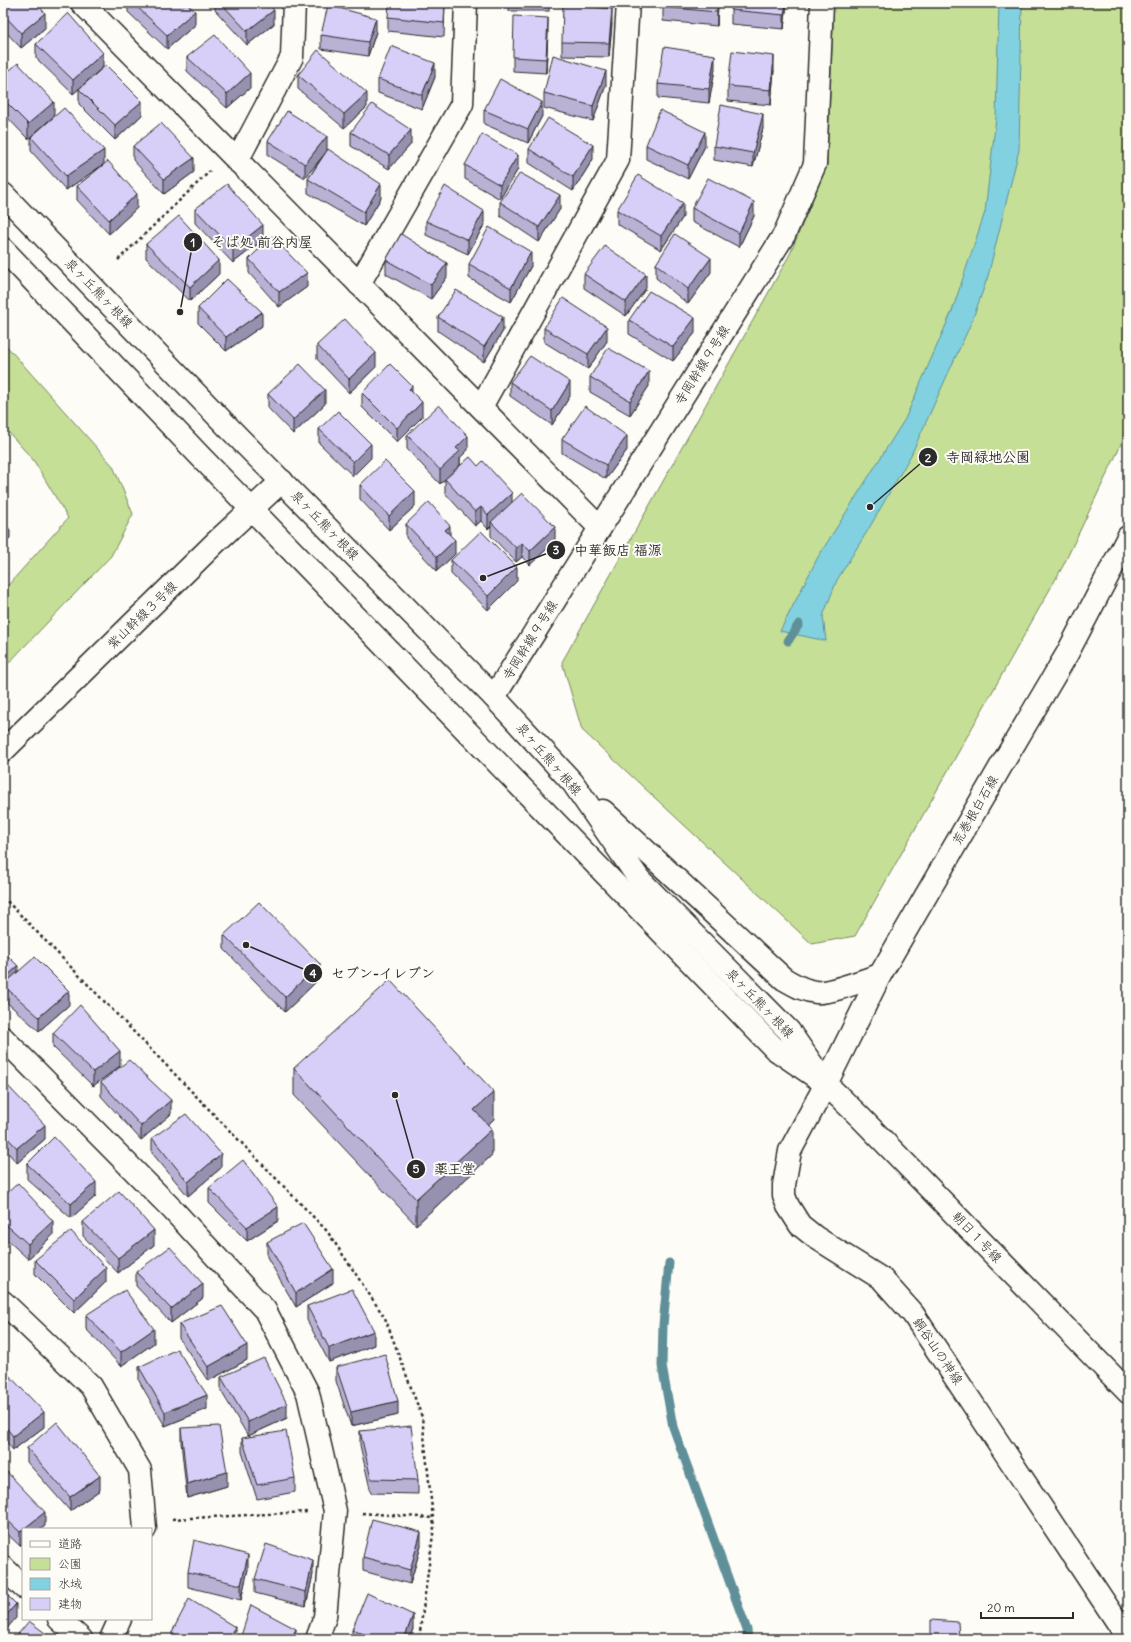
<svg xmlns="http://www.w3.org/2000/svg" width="1131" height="1642" viewBox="0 0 1131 1642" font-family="Delius,'Klee One',sans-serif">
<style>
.green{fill:#c5df96;stroke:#788560}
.water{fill:#82d1e0;stroke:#5f8f98}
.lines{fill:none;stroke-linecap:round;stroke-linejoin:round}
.stream{stroke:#5f8f98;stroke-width:9}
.street-casing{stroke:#2b2b2b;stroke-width:25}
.secondary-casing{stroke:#2b2b2b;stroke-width:25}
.path{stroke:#2b2b2b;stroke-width:2.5;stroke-dasharray:3 3;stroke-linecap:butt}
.street{stroke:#fdfcf7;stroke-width:22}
.secondary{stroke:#fdfcf7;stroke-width:22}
.wall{fill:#b9b2d5;stroke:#2b2b2b}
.shaded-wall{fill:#9691ae;stroke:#2b2b2b}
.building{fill:#d7cff8;stroke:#2b2b2b}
.labels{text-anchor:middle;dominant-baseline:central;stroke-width:4;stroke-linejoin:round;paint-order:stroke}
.street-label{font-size:13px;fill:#2b2b2b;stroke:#fdfcf7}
.leader{fill:none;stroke:#2b2b2b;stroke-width:1.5}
.callout-dot{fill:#2b2b2b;stroke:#fdfcf7;stroke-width:1.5}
.mark-label{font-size:12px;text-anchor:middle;font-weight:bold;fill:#fff}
.callout-label{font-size:14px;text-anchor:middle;font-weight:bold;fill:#2b2b2b;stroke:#fdfcf7;stroke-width:4;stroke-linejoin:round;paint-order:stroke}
</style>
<rect width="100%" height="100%" fill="#fdfcf7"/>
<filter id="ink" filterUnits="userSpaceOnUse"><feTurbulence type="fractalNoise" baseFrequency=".025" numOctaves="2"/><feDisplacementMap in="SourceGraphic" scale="8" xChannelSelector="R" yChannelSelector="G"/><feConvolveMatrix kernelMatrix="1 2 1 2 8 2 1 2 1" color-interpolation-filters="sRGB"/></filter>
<g filter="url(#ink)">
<g class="green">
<polygon points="834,3 1128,3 1128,425 1119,449 1063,566 855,936 812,944 582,730 562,662 790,254 827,165"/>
<polygon points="3,342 113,466 133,514 111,556 3,669 3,591 68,518 34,461 3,426"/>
</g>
<polygon class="water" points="999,3 1022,3 1019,150 988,276 972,321 911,455 868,530 837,580 823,616 826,641 780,631 818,557 905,419 952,311 985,212 996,118"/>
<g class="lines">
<g class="stream">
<polyline points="788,641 799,624"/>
<polyline points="669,1263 663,1325 662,1366 673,1427 747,1630 748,1639"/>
</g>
<g class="street-casing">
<g id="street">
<polyline points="82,3 600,528"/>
<polyline points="237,161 292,57 294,3"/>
<polyline points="359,284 462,104 466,3"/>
<polyline points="481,407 618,160 628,3"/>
<polyline points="3,1038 173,1210 265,1310 308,1393 335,1511 325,1617 317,1639"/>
<polyline points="826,1084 790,1151 784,1185 784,1196 788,1206 800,1225 815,1237 882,1279 913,1314 1128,1638"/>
<polyline points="3,1302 91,1386 140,1470 145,1529"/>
<polyline points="3,1567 23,1587"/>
<polyline points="59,1619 81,1639"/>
<polyline points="111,1639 120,1619"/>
</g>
</g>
<g class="secondary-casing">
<g id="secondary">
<polyline points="3,194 230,429 494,697 573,783 639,879 789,1031 818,1073"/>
<polyline points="3,249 201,457 775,1049 826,1084 860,1117 1128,1392"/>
<polyline points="494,697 784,235 815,164 822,3"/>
<polyline points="3,751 216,542 282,481"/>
<path d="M603,811L784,979C795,985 804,991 816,992C828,994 867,979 880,975"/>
<polyline points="826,1084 880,975 1001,766 1067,654 1128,537"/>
</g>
</g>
<g class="path">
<polyline points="118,260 210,171"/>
<polyline points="3,897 327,1231 385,1318 422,1417 433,1518 434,1527 419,1639"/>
<polyline points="362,1513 433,1518"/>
<polyline points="172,1519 307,1512"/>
</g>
<use href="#street" class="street"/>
<use href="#secondary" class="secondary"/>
</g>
<g class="wall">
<polygon points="3,3 45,28 21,48 3,29"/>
<polygon points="128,3 186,3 195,25 167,49 128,12"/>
<polygon points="215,3 267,3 274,24 247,45 215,10"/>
<polygon points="445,3 444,37 388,31 388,17"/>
<rect x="509" y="3" width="40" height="8"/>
<polygon points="663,3 718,3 717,26 663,21"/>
<polygon points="787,3 784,29 731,24 731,10"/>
<polygon points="612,24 609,57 562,56 562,42"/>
<polygon points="376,32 368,56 321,49 321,35"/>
<polygon points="548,32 546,73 513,71 513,57"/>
<polygon points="36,44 103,67 73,94 36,58"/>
<polygon points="187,57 250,88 227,108 187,71"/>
<polygon points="715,69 709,103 658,98 658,84"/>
<polygon points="774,70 771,105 728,101 728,86"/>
<polygon points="298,75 367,107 344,128 298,89"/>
<polygon points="3,76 54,116 28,139 3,113"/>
<polygon points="435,77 422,109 378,93 378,79"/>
<polygon points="606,85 593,121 544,108 544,93"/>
<polygon points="79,89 142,115 115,140 79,104"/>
<polygon points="484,110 542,116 528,143 484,124"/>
<polygon points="763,128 753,167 714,160 714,146"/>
<polygon points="351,132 411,144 389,169 351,146"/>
<polygon points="31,137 104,164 137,208 109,234 77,200 77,186 102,165 66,190 31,151"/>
<polygon points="268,141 327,149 381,198 364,226 308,193 308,179 323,155 305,178 268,155"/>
<polygon points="646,145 705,146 688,179 646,159"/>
<polygon points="133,146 194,172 164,194 133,160"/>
<polygon points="529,149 593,159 573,191 529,163"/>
<polygon points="465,165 518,169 500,199 465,179"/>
<polygon points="500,202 560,209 539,242 500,216"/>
<polygon points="692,208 754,216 739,247 692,222"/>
<polygon points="195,209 263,240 233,263 195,223"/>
<polygon points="617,210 683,217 661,250 617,224"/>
<polygon points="426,221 484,225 468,254 426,235"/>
<polygon points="146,244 219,274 190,301 146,258"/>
<polygon points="249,259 307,287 279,307 249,273"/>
<polygon points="386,260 447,277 431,299 386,274"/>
<polygon points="469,264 531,266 511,302 469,278"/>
<polygon points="656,264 711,272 688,304 656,278"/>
<polygon points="584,274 646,288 626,316 584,288"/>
<polygon points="198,308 262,326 226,351 198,323"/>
<polygon points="438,317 503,331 484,362 438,331"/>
<polygon points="629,320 695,333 673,361 629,334"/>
<polygon points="544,328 607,341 588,369 544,342"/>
<polygon points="317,345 376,367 349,393 317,359"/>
<polygon points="590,377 649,386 630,415 590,392"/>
<polygon points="510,382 570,396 552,425 510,396"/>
<polygon points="362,393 412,393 422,417 397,442 362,407"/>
<polygon points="268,394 325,404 293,434 268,408"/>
<polygon points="319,429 371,458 353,476 319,443"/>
<polygon points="407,435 468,450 460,458 460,465 440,484 407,449"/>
<polygon points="562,439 627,450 606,479 562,453"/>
<polygon points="478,466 512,502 555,541 530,565 522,557 516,562 491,536 491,526 488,529 481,521 475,526 445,493 445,479"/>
<polygon points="360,485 415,506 389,530 360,499"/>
<polygon points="406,524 450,535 455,554 437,571 406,538"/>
<polygon points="451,560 517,581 488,610 451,574"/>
<polygon points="224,935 320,978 285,1012 224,949"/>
<polygon points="3,951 18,971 69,1005 39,1031 3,999"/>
<polygon points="53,1033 120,1066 93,1086 53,1047"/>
<polygon points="294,1068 494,1119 488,1124 492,1155 416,1225 294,1095"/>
<polygon points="101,1082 171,1114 141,1140 101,1096"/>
<polygon points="3,1089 45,1139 17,1163 3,1147"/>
<polygon points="152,1138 221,1168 188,1196 152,1153"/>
<polygon points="27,1164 96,1196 71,1218 27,1179"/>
<polygon points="209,1188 278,1221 247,1241 209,1203"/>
<polygon points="3,1197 53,1235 28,1259 3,1236"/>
<polygon points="83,1222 154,1245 118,1273 83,1236"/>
<polygon points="267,1242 333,1283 296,1307 267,1257"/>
<polygon points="35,1260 106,1282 74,1313 35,1274"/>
<polygon points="136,1272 203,1298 171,1323 136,1286"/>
<polygon points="307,1306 374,1345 329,1362 307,1320"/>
<polygon points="86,1315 154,1343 121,1366 86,1329"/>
<polygon points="179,1324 247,1360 208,1381 179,1338"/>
<polygon points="139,1367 207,1409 165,1426 139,1381"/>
<polygon points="336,1367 398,1415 351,1426 336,1381"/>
<polygon points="3,1369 44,1427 13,1450 3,1438"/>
<polygon points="221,1377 287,1418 248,1436 221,1391"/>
<polygon points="181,1428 227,1486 187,1498 181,1442"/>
<polygon points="360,1431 418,1480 418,1494 371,1493 360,1445"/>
<polygon points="242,1438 295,1478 295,1492 257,1499 242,1452"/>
<polygon points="27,1448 100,1490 70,1511 27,1462"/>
<polygon points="3,1475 45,1526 41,1529 23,1529 20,1546 3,1530"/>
<polygon points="421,1546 410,1584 363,1571 363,1557"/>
<polygon points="248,1569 241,1600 188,1587 188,1572"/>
<polygon points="313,1574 306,1606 255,1593 255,1579"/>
<polygon points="413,1629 409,1639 352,1639 352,1630"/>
<polygon points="172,1632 235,1639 172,1639"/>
</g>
<g class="shaded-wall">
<polygon points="717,3 718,3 717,26"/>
<polygon points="786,3 787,3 784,29 784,15"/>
<polygon points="612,9 612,24 609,57 609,43"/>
<polygon points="274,10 274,24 247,45 247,31"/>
<polygon points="195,11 195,25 167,49 167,35"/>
<polygon points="45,13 45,28 21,48 21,33"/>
<polygon points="376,18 376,32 368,56 368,42"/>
<polygon points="548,18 548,32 546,73 546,59"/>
<polygon points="103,53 103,67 73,94 73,80"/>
<polygon points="715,55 715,69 709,103 709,89"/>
<polygon points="774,56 774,70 771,105 771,90"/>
<polygon points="435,63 435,77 422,109 422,95"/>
<polygon points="606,71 606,85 593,121 593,106"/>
<polygon points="250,73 250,88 227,108 227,94"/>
<polygon points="367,93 367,107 344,128 344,114"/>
<polygon points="142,101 142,115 115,140 115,125"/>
<polygon points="54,102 54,116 28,139 28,124"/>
<polygon points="542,102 542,116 528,143 528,129"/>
<polygon points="763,114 763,128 753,167 753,153"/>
<polygon points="411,130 411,144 389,169 389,155"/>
<polygon points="705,132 705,146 688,179 688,165"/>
<polygon points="327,136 327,151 305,178 305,164"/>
<polygon points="593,145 593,159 573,191 573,177"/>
<polygon points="104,150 104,164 66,190 66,176"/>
<polygon points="518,155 518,169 500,199 500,185"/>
<polygon points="194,158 194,172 164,194 164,179"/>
<polygon points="381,184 381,198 364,226 364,212"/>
<polygon points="137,194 137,208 109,234 109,220"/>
<polygon points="560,195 560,209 539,242 539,227"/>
<polygon points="754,202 754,216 739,247 739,233"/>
<polygon points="683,203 683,217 661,250 661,236"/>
<polygon points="484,211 484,225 468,254 468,240"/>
<polygon points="263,225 263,240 233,263 233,249"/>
<polygon points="531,252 531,266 511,302 511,288"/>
<polygon points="711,258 711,272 688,304 688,289"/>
<polygon points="219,260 219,274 190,301 190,287"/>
<polygon points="447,263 447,277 431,299 431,285"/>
<polygon points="307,273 307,287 279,307 279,292"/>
<polygon points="646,274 646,288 626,316 626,302"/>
<polygon points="262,312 262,326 226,351 226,337"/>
<polygon points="503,317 503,331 484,362 484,347"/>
<polygon points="695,318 695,333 673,361 673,347"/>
<polygon points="607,327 607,341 588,369 588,354"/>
<polygon points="376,353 376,367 349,393 349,379"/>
<polygon points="649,371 649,386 630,415 630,401"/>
<polygon points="570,382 570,396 552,425 552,411"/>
<polygon points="412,386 412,400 409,389"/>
<polygon points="325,390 325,404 293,434 293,420"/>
<polygon points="422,402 422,417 397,442 397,428"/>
<polygon points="468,436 468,450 460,458 460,465 440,484 440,470 456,448"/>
<polygon points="627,436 627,450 606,479 606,465"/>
<polygon points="371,444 371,458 353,476 353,462"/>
<polygon points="415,491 415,506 389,530 389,516"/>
<polygon points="512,493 512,507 491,522 491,526 488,529 488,515"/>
<polygon points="481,507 481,521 475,526 475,512"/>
<polygon points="450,526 450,540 445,530"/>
<polygon points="555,527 555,541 530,565 530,551"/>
<polygon points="10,530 10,538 3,543 3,535"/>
<polygon points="455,540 455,554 437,571 437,557"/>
<polygon points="522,543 522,557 516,562 516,548"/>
<polygon points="517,567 517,581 488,610 488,596"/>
<polygon points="320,964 320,978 285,1012 285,997"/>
<polygon points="18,966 18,973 3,985 3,980"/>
<polygon points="69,991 69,1005 39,1031 39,1017"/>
<polygon points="120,1051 120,1066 93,1086 93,1072"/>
<polygon points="494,1092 494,1119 474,1137 474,1110"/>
<polygon points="171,1100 171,1114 141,1140 141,1126"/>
<polygon points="45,1125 45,1139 17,1163 17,1148"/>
<polygon points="492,1129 492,1155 416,1225 416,1199"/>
<polygon points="221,1154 221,1168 188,1196 188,1182"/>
<polygon points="5,1172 5,1186 3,1188 3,1174"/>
<polygon points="96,1182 96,1196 71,1218 71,1204"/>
<polygon points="278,1207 278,1221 247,1241 247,1227"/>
<polygon points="53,1221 53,1235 28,1259 28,1244"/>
<polygon points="154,1230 154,1245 118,1273 118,1258"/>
<polygon points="106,1268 106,1282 74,1313 74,1299"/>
<polygon points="333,1269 333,1283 296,1307 296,1293"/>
<polygon points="203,1284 203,1298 171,1323 171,1309"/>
<polygon points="154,1329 154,1343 121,1366 121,1352"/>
<polygon points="374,1331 374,1345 329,1362 329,1348"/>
<polygon points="247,1345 247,1360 208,1381 208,1367"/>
<polygon points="207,1395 207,1409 165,1426 165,1412"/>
<polygon points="398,1401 398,1415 351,1426 351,1412"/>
<polygon points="287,1404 287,1418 248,1436 248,1422"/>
<polygon points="44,1412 44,1427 13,1450 13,1436"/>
<polygon points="227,1472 227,1486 187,1498 187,1484"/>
<polygon points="100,1476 100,1490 70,1511 70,1497"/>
<polygon points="45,1512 45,1526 41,1529 23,1529 23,1543 20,1546 20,1532"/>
<polygon points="421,1532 421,1546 410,1584 410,1570"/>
<polygon points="248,1555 248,1569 241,1600 241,1585"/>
<polygon points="313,1560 313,1574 306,1606 306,1592"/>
<polygon points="16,1604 16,1618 3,1633 3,1619"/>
<polygon points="413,1615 413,1629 409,1639 404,1639"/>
<polygon points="235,1627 235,1639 227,1639"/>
<polygon points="296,1629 296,1639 291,1639"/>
</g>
<g class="building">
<polygon points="3,3 36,3 45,13 21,33 3,14"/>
<polygon points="133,3 186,3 195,11 167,35"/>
<polygon points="221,3 267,3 274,10 247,31"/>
<polygon points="389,3 445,3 444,23 388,17"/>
<polygon points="663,3 717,3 717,12 663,7"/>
<polygon points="732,3 786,3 784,15 731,10"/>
<polygon points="563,4 612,9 609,43 562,42"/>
<polygon points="328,5 376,18 368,42 321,35"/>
<polygon points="68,13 103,53 73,80 36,44"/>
<polygon points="514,16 548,18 546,59 513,57"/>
<polygon points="215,35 250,73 227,94 187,57"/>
<polygon points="391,46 435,63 422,95 378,79"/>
<polygon points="664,47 715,55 709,89 658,84"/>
<polygon points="318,50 367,93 344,114 298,75"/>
<polygon points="732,51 774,56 771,90 728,86"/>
<polygon points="553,55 606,71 593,106 544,93"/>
<polygon points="18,63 54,102 28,124 3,99 3,76"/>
<polygon points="106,65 142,101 115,125 79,89"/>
<polygon points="500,79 542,102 528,129 484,110"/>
<polygon points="372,104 411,130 389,155 351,132"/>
<polygon points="721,105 763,114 753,153 714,146"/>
<polygon points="64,108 104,150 66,176 31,137"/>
<polygon points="660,110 705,132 688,165 646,145"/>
<polygon points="287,111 327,136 305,164 268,141"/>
<polygon points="548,118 593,145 573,177 529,149"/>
<polygon points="161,123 194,158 164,179 133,146"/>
<polygon points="482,134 518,155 500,185 465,165"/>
<polygon points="328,149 381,184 364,212 308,179"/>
<polygon points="108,161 137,194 109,220 77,186"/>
<polygon points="520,173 560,195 539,227 500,202"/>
<polygon points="638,175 683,203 661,236 617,210"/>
<polygon points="708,178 754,202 739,233 692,208"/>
<polygon points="227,184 263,225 233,249 195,209"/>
<polygon points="445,186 484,211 468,240 426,221"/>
<polygon points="179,216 219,260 190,287 146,244"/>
<polygon points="489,227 531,252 511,288 469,264"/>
<polygon points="401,234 447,263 431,285 386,260"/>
<polygon points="675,234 711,258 688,289 656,264"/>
<polygon points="272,236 307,273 279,292 249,259"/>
<polygon points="605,246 646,274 626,302 584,274"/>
<polygon points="227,279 262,312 226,337 198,308"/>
<polygon points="456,290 503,317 484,347 438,317"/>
<polygon points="649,291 695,318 673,347 629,320"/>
<polygon points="563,298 607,327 588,354 544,328"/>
<polygon points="345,319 376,353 349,379 317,345"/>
<polygon points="608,348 649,371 630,401 590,377"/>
<polygon points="530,356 570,382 552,411 510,382"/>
<polygon points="300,364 325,390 293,420 268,394"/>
<polygon points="390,364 412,386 409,389 422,402 397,428 362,393"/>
<polygon points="439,405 468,436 456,448 460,451 440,470 407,435"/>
<polygon points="585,406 627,436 606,465 562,439"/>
<polygon points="338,411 371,444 353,462 319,429"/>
<polygon points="470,457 478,466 483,461 512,493 488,515 481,507 475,512 445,479"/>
<polygon points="385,461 415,491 389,516 360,485"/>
<polygon points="522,493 555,527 530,551 522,543 516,548 491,522"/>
<polygon points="429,502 450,526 445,530 455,540 437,557 406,524"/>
<polygon points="3,521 10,530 3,535"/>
<polygon points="481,531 517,567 488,596 451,560"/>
<polygon points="259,902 320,964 285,997 224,935"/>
<polygon points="3,951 18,966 3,980"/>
<polygon points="35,957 69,991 39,1017 3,985"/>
<polygon points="390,980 494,1092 474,1110 492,1129 416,1199 294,1068"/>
<polygon points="80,1005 120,1051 93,1072 53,1033"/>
<polygon points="129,1060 171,1100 141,1126 101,1082"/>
<polygon points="7,1085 45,1125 17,1148 3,1133 3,1089"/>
<polygon points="186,1114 221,1154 188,1182 152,1138"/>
<polygon points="54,1137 96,1182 71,1204 27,1164"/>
<polygon points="243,1160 278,1207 247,1227 209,1188"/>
<polygon points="3,1170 5,1172 3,1174"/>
<polygon points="18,1183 53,1221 28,1244 3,1222 3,1197"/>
<polygon points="119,1191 154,1230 118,1258 83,1222"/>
<polygon points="303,1223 333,1269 296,1293 267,1242"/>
<polygon points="71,1231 106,1268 74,1299 35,1260"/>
<polygon points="170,1247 203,1284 171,1309 136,1272"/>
<polygon points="352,1289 374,1331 329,1348 307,1306"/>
<polygon points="125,1290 154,1329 121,1352 86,1315"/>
<polygon points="222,1306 247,1345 208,1367 179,1324"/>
<polygon points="177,1349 207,1395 165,1412 139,1367"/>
<polygon points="385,1354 398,1401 351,1412 336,1367"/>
<polygon points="264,1358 287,1404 248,1422 221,1377"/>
<polygon points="3,1369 44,1412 13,1436 3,1424"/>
<polygon points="57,1422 100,1476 70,1497 27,1448"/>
<polygon points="219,1426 227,1472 187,1484 181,1428"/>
<polygon points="411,1426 418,1480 371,1479 360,1431"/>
<polygon points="286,1431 295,1478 257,1485 242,1438"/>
<polygon points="7,1472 45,1512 20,1532 3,1516 3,1475"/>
<polygon points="372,1519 421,1532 410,1570 363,1557"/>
<polygon points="194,1540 248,1555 241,1585 188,1572"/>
<polygon points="266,1544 313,1560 306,1592 255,1579"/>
<polygon points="3,1591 16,1604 3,1619"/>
<polygon points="367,1593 413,1615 404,1639 379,1639 352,1630"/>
<polygon points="189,1599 235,1627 227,1639 182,1639 172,1632"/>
<polygon points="251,1605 296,1629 291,1639 240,1639"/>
<polygon points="931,1620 958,1622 959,1639 931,1639"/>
<polygon points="29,1621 53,1639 14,1639"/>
</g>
</g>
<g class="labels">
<g class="street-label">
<text transform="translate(99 293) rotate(46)">泉ヶ丘熊ヶ根線</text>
<text transform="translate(702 365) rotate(-58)">寺岡幹線９号線</text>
<text transform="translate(325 525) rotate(46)">泉ヶ丘熊ヶ根線</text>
<text transform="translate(142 615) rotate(-44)">紫山幹線３号線</text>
<text transform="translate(530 640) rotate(-58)">寺岡幹線９号線</text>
<text transform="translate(549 759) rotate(49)">泉ヶ丘熊ヶ根線</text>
<text transform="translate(975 810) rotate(-60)">荒巻根白石線</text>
<text transform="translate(760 1003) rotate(46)">泉ヶ丘熊ヶ根線</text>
<text transform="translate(977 1237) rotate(46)">朝日１号線</text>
<text transform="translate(938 1351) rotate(56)">銅谷山の神線</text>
</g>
</g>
<path class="leader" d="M180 312L193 242M870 507L928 457M483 578L556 550M246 945L313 973M395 1095L416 1169"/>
<g class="callout-dot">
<circle cx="180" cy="312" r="4"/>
<circle cx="870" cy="507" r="4"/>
<circle cx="483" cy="578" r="4"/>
<circle cx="246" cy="945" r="4"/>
<circle cx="395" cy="1095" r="4"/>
<circle cx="193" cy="242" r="10"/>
<circle cx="928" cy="457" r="10"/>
<circle cx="556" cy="550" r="10"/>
<circle cx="313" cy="973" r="10"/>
<circle cx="416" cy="1169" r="10"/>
</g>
<g class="mark-label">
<text x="193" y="247">1</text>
<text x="928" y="462">2</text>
<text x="556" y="554">3</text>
<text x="313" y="978">4</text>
<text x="416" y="1173">5</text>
</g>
<g class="callout-label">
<text x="262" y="247">そば処 前谷内屋</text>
<text x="988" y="462">寺岡緑地公園</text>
<text x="618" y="555">中華飯店 福源</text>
<text x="383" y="978">セブン-イレブン</text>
<text x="455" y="1174">薬王堂</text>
</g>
<rect width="1131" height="1642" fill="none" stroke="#fdfcf7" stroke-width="16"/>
<rect x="8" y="8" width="1115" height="1626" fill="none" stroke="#2b2b2b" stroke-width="1.5" filter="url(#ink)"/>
<rect x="22" y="1528" width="130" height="92" fill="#fdfcf7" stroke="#a9a8a5"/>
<rect x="30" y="1541" width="20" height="6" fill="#fdfcf7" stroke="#a9a8a5"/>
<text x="58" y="1548" font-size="12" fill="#2b2b2b">道路</text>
<rect x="30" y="1558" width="20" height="12" fill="#c5df96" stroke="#a9a8a5"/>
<text x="58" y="1568" font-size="12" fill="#2b2b2b">公園</text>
<rect x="30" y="1578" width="20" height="12" fill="#82d1e0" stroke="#a9a8a5"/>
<text x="58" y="1588" font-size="12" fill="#2b2b2b">水域</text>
<rect x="30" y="1598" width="20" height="12" fill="#d7cff8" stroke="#a9a8a5"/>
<text x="58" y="1608" font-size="12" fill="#2b2b2b">建物</text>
<path d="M981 1612v6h92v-6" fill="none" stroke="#2b2b2b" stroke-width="2"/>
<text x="987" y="1612" font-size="12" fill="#2b2b2b" stroke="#fdfcf7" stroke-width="3" paint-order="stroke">20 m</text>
</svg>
